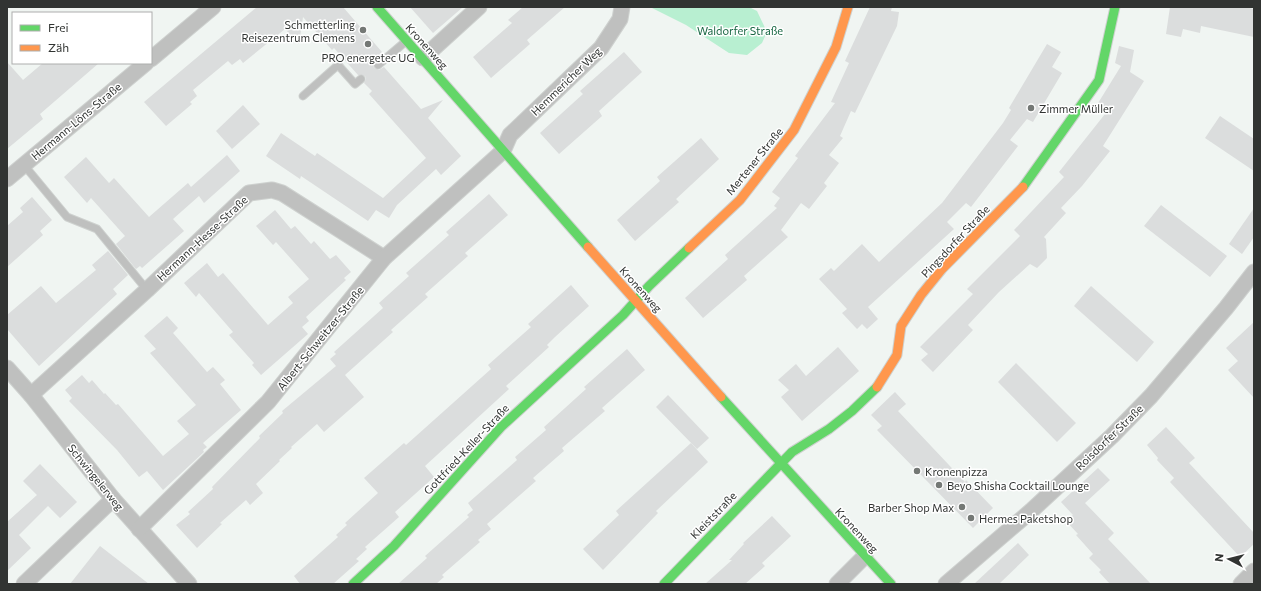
<svg xmlns="http://www.w3.org/2000/svg" width="1261" height="591" viewBox="0 0 1261 591" font-family="Commissioner,sans-serif">
<style>
.green{fill:#b8efd1}
.building{fill:#dbdddd}
.lines{fill:none;stroke-linecap:round;stroke-linejoin:round}
.lane-casing{stroke:#ced1cf;stroke-width:9}
.street-casing{stroke:#ced1cf;stroke-width:17}
.fast-casing{stroke:#ced1cf;stroke-width:11}
.slow-casing{stroke:#ced1cf;stroke-width:11}
.lane{stroke:#bfc0bf;stroke-width:7}
.street{stroke:#bfc0bf;stroke-width:15}
.fast{stroke:#63d668;stroke-width:9}
.slow{stroke:#ff974d;stroke-width:9}
.poi-dot{fill:#747875;stroke:#fff;stroke-width:1.5}
.labels{text-anchor:middle;dominant-baseline:central;stroke-width:3;stroke-linejoin:round;paint-order:stroke}
.poi-label{font-size:11px;fill:#313432;stroke:#fff;text-anchor:start}
.park-label{font-size:11px;fill:#186743;stroke:#fff}
.street-label{font-size:11px;fill:#313432;stroke:#fff}
</style>
<rect width="100%" height="100%" fill="#f0f5f2"/>
<polygon class="green" points="650,7 749,7 757,11 767,32 762,43 747,55 729,53 686,25"/>
<g class="building">
<polygon points="257,7 343,7 382,52 375,58 377,59 373,64 374,68 379,70 384,67 421,109 443,100 428,118 461,156 441,175 436,169 397,205 389,218 376,210 368,221 301,176 300,179 266,156 281,133 315,156 317,153 383,198 426,158 369,94 372,91 364,83 366,79 365,76 358,75 334,48 332,50 303,17 299,44 285,29 243,63 240,59 232,65 228,61 193,90 197,96 190,102 192,104 166,126 144,102"/>
<polygon points="410,7 463,7 433,33"/>
<polygon points="523,7 565,7 527,40 530,44 491,78 473,57 512,23 508,20"/>
<polygon points="870,7 892,7 891,11 899,12 897,26 855,113 851,111 840,136 843,138 829,155 839,163 824,183 827,186 809,209 801,203 781,230 788,237 744,276 747,280 703,318 685,298 728,259 725,255 777,208 774,206 780,198 772,192 798,158 795,156 835,103 831,102 849,63 845,61"/>
<polygon points="1170,7 1245,7 1254,9 1254,37 1201,26 1200,33 1183,29 1181,37 1166,34"/>
<polygon points="1047,44 1061,52 1052,67 1062,73 1033,122 1027,119 1010,140 1018,146 971,207 966,203 947,222 954,229 868,307 878,319 867,329 862,324 857,329 842,313 847,309 819,279 831,268 834,271 862,244 879,262 942,203 1003,123 1011,110 1009,108"/>
<polygon points="1119,46 1134,50 1130,72 1144,81 1103,146 1110,151 1082,186 1061,208 1066,213 1044,237 1046,239 1047,258 1037,268 1030,264 999,292 968,325 973,330 933,372 921,360 928,354 920,347 973,294 967,289 1020,236 1014,230 1064,177 1059,172 1105,114 1095,108 1121,66 1115,63"/>
<polygon points="624,52 642,72 599,111 602,116 559,154 540,133 583,94 580,91"/>
<polygon points="7,62 23,80 43,63 99,63 40,114 43,119 7,149"/>
<polygon points="243,105 260,124 232,149 216,131"/>
<polygon points="1220,116 1254,139 1254,171 1205,138"/>
<polygon points="701,138 719,159 676,199 679,202 635,241 617,220 660,181 657,177"/>
<polygon points="227,155 240,171 204,203 199,196 173,219 184,231 142,268 140,266 136,269 116,244 125,236 91,198 87,203 64,177 86,157 109,183 114,178 149,217 188,183 191,187"/>
<polygon points="489,194 508,215 465,253 468,256 425,294 428,297 391,330 393,332 345,375 364,397 324,432 317,424 291,447 292,448 279,460 280,461 256,484 263,493 250,505 246,500 220,523 222,524 197,548 176,525 190,514 188,512 213,489 212,487 260,438 259,436 283,413 282,411 336,366 330,359 336,354 334,352 383,308 379,303 409,276 406,273 449,235 446,232"/>
<polygon points="32,197 52,220 40,231 43,235 7,267 7,226 23,212 20,208"/>
<polygon points="1161,205 1227,256 1210,277 1144,226"/>
<polygon points="1254,208 1254,237 1242,254 1229,244"/>
<polygon points="275,210 291,229 295,226 311,244 314,241 330,259 336,255 351,272 344,278 346,280 306,317 309,321 302,327 308,334 261,375 252,365 254,363 229,335 233,332 199,293 196,297 184,283 207,263 218,277 223,273 268,325 293,303 288,297 309,279 276,242 273,245 256,226"/>
<polygon points="108,251 128,275 113,289 117,294 39,366 7,329 7,315 41,286 56,303 96,270 92,265"/>
<polygon points="571,285 589,306 555,337 547,345 549,347 506,386 509,389 425,466 434,477 395,512 399,517 365,547 367,549 356,559 359,561 333,584 300,584 294,576 338,537 336,535 347,525 345,523 378,493 364,478 404,443 406,445 491,369 488,365 531,327 528,324"/>
<polygon points="1091,286 1154,342 1137,362 1074,306"/>
<polygon points="167,316 178,328 173,333 207,372 213,367 225,380 220,384 241,410 203,443 207,447 203,450 204,452 163,490 147,471 139,477 117,450 69,401 72,398 65,390 82,375 89,383 92,380 104,394 105,393 116,405 118,404 163,456 189,434 177,421 196,405 150,353 156,349 144,336"/>
<polygon points="1254,322 1254,345 1244,354 1254,345 1254,398 1228,370 1238,361 1226,348"/>
<polygon points="838,347 859,371 802,421 781,397 789,390 778,380 796,364 806,376"/>
<polygon points="627,349 645,370 602,408 605,411 562,448 564,451 533,478 536,481 487,524 491,529 478,540 480,542 442,575 444,577 436,584 398,584 427,558 425,556 469,517 467,515 473,510 468,503 517,460 515,457 546,430 544,427 586,389 584,387"/>
<polygon points="1016,363 1076,423 1057,442 998,382"/>
<polygon points="895,392 906,404 898,411 965,482 966,480 993,508 973,528 877,430 882,426 871,415"/>
<polygon points="668,395 709,438 697,449 656,407"/>
<polygon points="1166,427 1195,458 1189,463 1254,533 1254,544 1240,557 1170,482 1174,478 1157,460 1158,458 1147,445"/>
<polygon points="691,443 708,462 656,511 658,513 603,570 583,549 619,515 616,511"/>
<polygon points="40,464 77,502 60,518 48,506 19,535 31,548 7,571 7,522 37,495 23,481"/>
<polygon points="1098,468 1110,480 1085,503 1114,533 1108,539 1151,584 1110,584 1099,572 1101,570 1089,558 1093,554 1076,535 1078,534 1066,521 1073,515 1061,502"/>
<polygon points="772,516 791,536 762,563 765,566 745,584 705,584 732,560 729,560 744,544 743,543"/>
<polygon points="1018,543 1029,555 999,584 974,584"/>
<polygon points="100,546 149,584 70,584"/>
</g>
<g class="lines">
<g class="lane-casing">
<g id="lane">
<polyline points="378,65 405,42"/>
<polyline points="303,96 338,65 355,84 361,79"/>
<polyline points="24,165 67,217 97,229 147,290"/>
</g>
</g>
<g class="street-casing">
<g id="street">
<polyline points="423,58 479,7"/>
<polyline points="151,59 213,7"/>
<polyline points="7,179 146,63"/>
<polyline points="7,368 31,395 113,499 189,584"/>
<polyline points="31,395 147,290 249,193 272,190 282,193 384,258"/>
<polyline points="139,529 268,402 384,258 503,151 510,135 601,48 620,19 622,7"/>
<polyline points="24,584 113,499"/>
<polyline points="837,584 865,556"/>
<polyline points="946,584 1031,511 1112,436 1151,396 1226,308 1254,272"/>
<polyline points="1241,584 1254,571"/>
</g>
</g>
<g class="fast-casing">
<g id="fast">
<polyline points="377,7 588,247"/>
<polyline points="1023,187 1099,80 1115,7"/>
<polyline points="721,397 891,584"/>
<polyline points="353,584 394,546 501,427 623,315 649,286 689,248"/>
<polyline points="664,584 792,452 829,429 852,411 877,387"/>
</g>
</g>
<g class="slow-casing">
<g id="slow">
<polyline points="588,247 721,397"/>
<polyline points="689,248 740,200 794,130 836,47 848,7"/>
<polyline points="877,387 897,355 901,326 921,295 942,269 1023,187"/>
</g>
</g>
<use href="#lane" class="lane"/>
<use href="#street" class="street"/>
<use href="#fast" class="fast"/>
<use href="#slow" class="slow"/>
</g>
<g class="poi-dot">
<circle cx="363" cy="30" r="4"/>
<circle cx="368" cy="44" r="4"/>
<circle cx="1031" cy="108" r="4"/>
<circle cx="917" cy="471" r="4"/>
<circle cx="939" cy="485" r="4"/>
<circle cx="962" cy="507" r="4"/>
<circle cx="971" cy="518" r="4"/>
</g>
<g class="labels">
<g class="poi-label">
<text x="355" y="24" text-anchor="end">Schmetterling<tspan x="355" dy="13">Reisezentrum Clemens</tspan></text>
<text x="368" y="57" text-anchor="middle">PRO energetec UG</text>
<text x="1039" y="108">Zimmer Müller</text>
<text x="925" y="471">Kronenpizza</text>
<text x="947" y="485">Beyo Shisha Cocktail Lounge</text>
<text x="954" y="507" text-anchor="end">Barber Shop Max</text>
<text x="979" y="518">Hermes Paketshop</text>
</g>
<g class="park-label">
<text x="740" y="30">Waldorfer Straße</text>
</g>
<g class="street-label">
<text transform="translate(427 46) rotate(48)">Kronenweg</text>
<text transform="translate(566 81) rotate(-44)">Hemmericher Weg</text>
<text transform="translate(76 121) rotate(-40)">Hermann-Löns-Straße</text>
<text transform="translate(754 161) rotate(-51)">Mertener Straße</text>
<text transform="translate(202 238) rotate(-43)">Hermann-Hesse-Straße</text>
<text transform="translate(955 241) rotate(-47)">Pingsdorfer Straße</text>
<text transform="translate(641 289) rotate(48)">Kronenweg</text>
<text transform="translate(320 338) rotate(-51)">Albert-Schweitzer-Straße</text>
<text transform="translate(1109 437) rotate(-44)">Roisdorfer Straße</text>
<text transform="translate(466 449) rotate(-47)">Gottfried-Keller-Straße</text>
<text transform="translate(96 477) rotate(51)">Schwingelerweg</text>
<text transform="translate(713 515) rotate(-46)">Kleiststraße</text>
<text transform="translate(857 530) rotate(47)">Kronenweg</text>
</g>
</g>
<rect width="1261" height="591" fill="none" stroke="#313432" stroke-width="16"/>
<rect x="12" y="12" width="140" height="52" fill="#ffffff" stroke="#adaead"/>
<rect x="20" y="25" width="20" height="6" fill="#63d668" stroke="#adaead"/>
<text x="48" y="32" font-size="12" fill="#313432">Frei</text>
<rect x="20" y="45" width="20" height="6" fill="#ff974d" stroke="#adaead"/>
<text x="48" y="52" font-size="12" fill="#313432">Zäh</text>
<g transform="translate(1229 559) rotate(277)" stroke="#ffffff" stroke-width="3" paint-order="stroke">
<path d="M0-3L7 15L0 10L-7 15Z" fill="#313432"/>
<text y="-6" font-size="11" font-weight="bold" text-anchor="middle" fill="#313432">N</text>
</g>
</svg>
